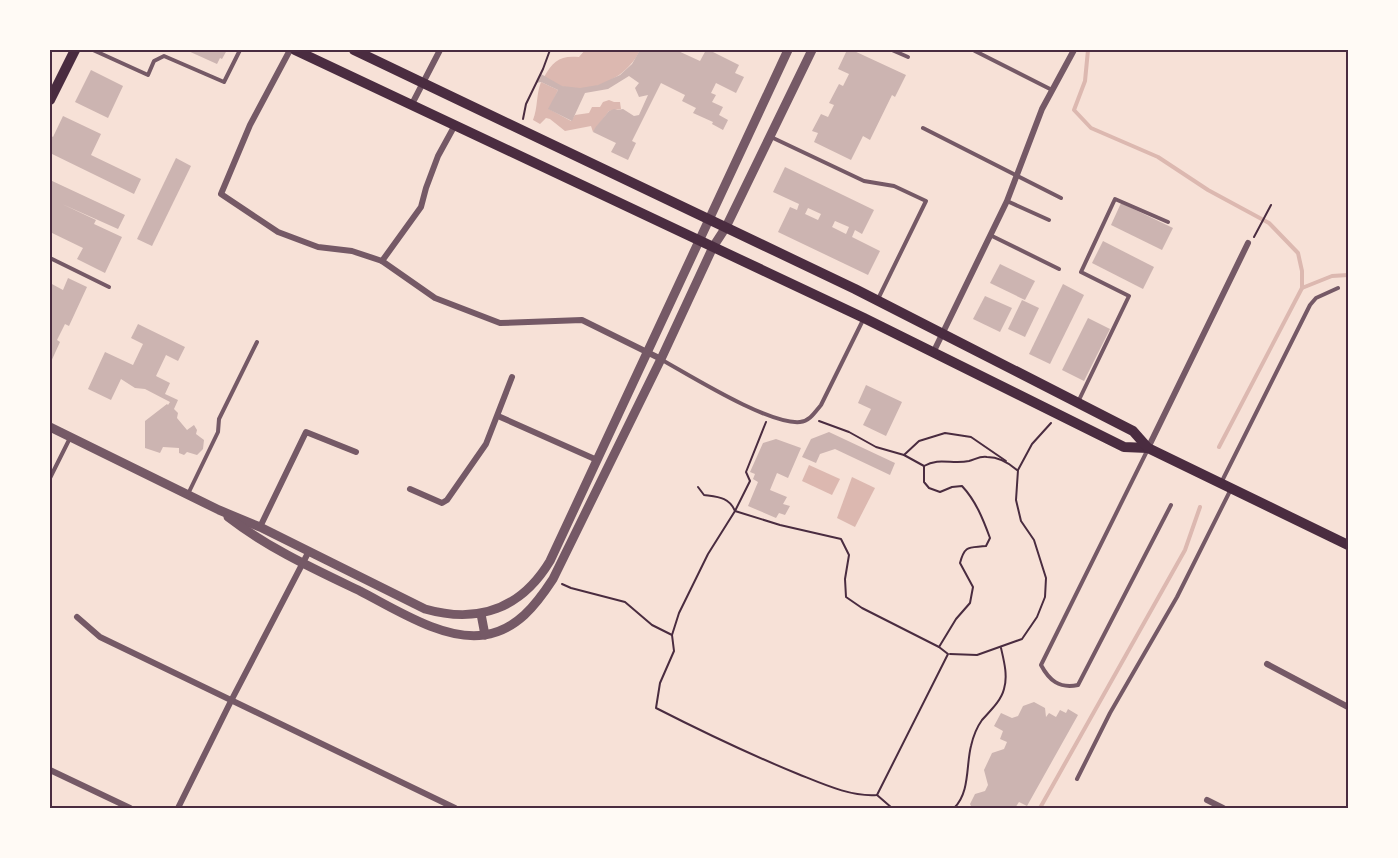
<svg xmlns="http://www.w3.org/2000/svg" width="1398" height="858" viewBox="0 0 1398 858" font-family="Spectral,serif">
<style>
.water{fill:#dcb8b0}
.lines{fill:none;stroke-linecap:round;stroke-linejoin:round}
.stream{stroke:#dcb8b0;stroke-width:4}
.building{fill:#ccb4b1;fill-rule:evenodd}
.path{stroke:#4a2c40;stroke-width:2}
.service{stroke:#755966;stroke-width:4}
.minor{stroke:#755966;stroke-width:6}
.tertiary{stroke:#755966;stroke-width:9}
.secondary{stroke:#4a2c40;stroke-width:10}
.neatline{fill:none;stroke:#4a2c40;stroke-width:2}
</style>
<rect width="100%" height="100%" fill="#f7e1d7"/>
<g class="water">
<path d="M585,50H640C628,77 591,96 561,86C555,84 550,80 544,77C553,61 560,55 579,57Z"/>
<path d="M541,82L558,90L549,109L571,121L575,115L589,113L592,107H600L603,102L609,100L614,102H620L621,109L609,111L593,132L591,126L565,131L550,119L546,118L540,124L533,120C538,107 536,95 541,82Z"/>
<polygon points="809,465 840,479 832,495 802,481"/>
<polygon points="852,477 875,488 855,527 837,518"/>
</g>
<g class="lines">
<g class="stream">
<polyline points="1088,50 1085,81 1074,110 1091,128 1158,157 1208,190 1269,223 1298,253 1302,271 1302,288 1219,447"/>
<polyline points="1302,288 1332,276 1348,275"/>
<polyline points="1040,808 1185,550 1200,507"/>
</g>
</g>
<g class="building">
<polygon points="186,50 227,50 222,59 220,58 217,64"/>
<polygon points="640,50 676,50 700,61 706,50 709,50 739,65 735,73 744,77 736,93 716,83 711,93 716,95 712,102 723,107 719,115 728,120 723,130 712,124 713,122 693,113 696,108 682,101 685,95 661,83 632,141 636,143 628,160 611,152 616,143 593,132 595,128 609,111 614,109 617,110 623,109 634,116 639,115 648,95 639,97 635,88 639,83 629,76 608,89 585,93 572,121 548,109 558,90 541,82 536,83 541,74 562,86 580,88 598,85 620,75 632,64"/>
<polygon points="847,50 852,50 906,75 895,97 892,95 870,140 863,136 851,160 814,142 818,133 812,131 821,114 828,117 834,105 829,103 839,84 843,86 849,74 838,69"/>
<polygon points="91,70 123,86 108,118 75,102"/>
<polygon points="63,116 101,134 91,155 141,179 134,194 50,153 50,135 53,137"/>
<polygon points="176,158 191,166 152,246 137,239"/>
<path d="M785,167L874,210L862,234L855,230L852,237L880,251L868,275L778,232L790,207L797,210L799,204L773,192ZM808,208L821,214L818,220L805,214ZM835,221L849,227L846,234L832,227Z"/>
<polygon points="50,180 125,215 118,229 62,204 96,220 94,224 122,237 105,273 77,259 83,248 50,232"/>
<polygon points="1121,203 1173,228 1162,250 1111,225"/>
<polygon points="1103,241 1154,267 1143,289 1092,263"/>
<polygon points="1000,264 1035,281 1025,300 990,283"/>
<polygon points="68,278 87,287 69,326 65,324 57,340 60,342 50,364 50,283 63,290"/>
<polygon points="1063,284 1084,295 1050,364 1029,354"/>
<polygon points="985,296 1012,308 1000,332 973,319"/>
<polygon points="1022,300 1039,308 1025,337 1008,329"/>
<polygon points="1088,318 1110,329 1084,381 1062,370"/>
<polygon points="138,324 185,347 178,361 166,355 156,376 170,383 165,394 178,400 174,409 178,413 177,418 187,430 194,425 197,430 196,434 204,440 203,449 197,455 187,452 184,455 179,453 179,448 163,447 160,453 145,448 145,421 167,404 168,405 170,402 145,389 135,388 121,379 111,400 88,389 105,352 133,365 143,344 131,338"/>
<polygon points="866,385 902,402 886,436 863,425 871,409 858,403"/>
<polygon points="829,432 895,463 890,475 835,449 820,454 816,463 802,457 811,439"/>
<polygon points="776,439 801,448 788,478 777,473 770,490 787,497 783,504 790,506 785,515 779,513 776,518 748,506 758,482 753,479 755,474 750,472 763,443"/>
<polygon points="1034,702 1045,708 1046,717 1049,713 1056,717 1060,710 1066,713 1068,709 1078,715 1027,806 1019,802 1015,808 972,808 970,804 975,794 985,791 988,785 984,770 992,753 1004,749 1007,742 1000,739 1003,731 994,726 1001,713 1012,718 1018,716 1023,706"/>
</g>
<g class="lines">
<g class="path">
<polyline points="523,119 526,104 543,69 550,50"/>
<polyline points="1254,237 1271,205"/>
<path d="M819,421L849,432L876,447L904,455L924,466C939,457 953,465 969,461C976,459 980,456 987,457C998,457 1009,463 1017,470"/>
<path d="M766,422L746,472L750,481L735,511L708,554L679,613L672,635L674,651L660,683L656,708C703,732 749,754 798,774C823,784 851,797 877,795L948,654L939,647"/>
<polyline points="904,455 919,441 945,433 971,437 1006,461"/>
<path d="M698,487L704,495C718,497 729,497 735,511L780,525L841,539L849,555L845,579L846,597L862,608L939,647L956,619L970,603L973,587L960,563C965,544 970,548 986,546L990,538C983,519 976,501 962,486L952,487L940,492L929,488L924,482V466"/>
<polyline points="562,584 571,588 625,602 652,625 672,635"/>
<polyline points="950,654 977,655 1022,639 1037,617 1045,597 1046,578 1034,540 1021,521 1016,500 1018,470 1032,444 1051,423"/>
<polyline points="877,795 892,808"/>
<path d="M954,808C970,793 966,765 971,746C973,737 977,727 982,720C990,711 1001,701 1004,689C1008,676 1004,661 1001,648"/>
</g>
<g class="service">
<polyline points="93,50 148,75 154,61 164,56 224,82 240,50"/>
<polyline points="892,50 908,57"/>
<polyline points="975,51 1052,90"/>
<polyline points="923,128 1061,198"/>
<polyline points="771,137 864,181 894,186 926,201 878,299"/>
<polyline points="1007,201 1049,220"/>
<polyline points="990,235 1059,269"/>
<polyline points="50,258 109,287"/>
<path d="M662,360C691,376 769,425 800,422C810,421 815,412 821,405L864,318"/>
<polyline points="1078,402 1129,296 1081,272 1115,199 1168,222"/>
<path d="M1148,449L1041,665C1049,680 1059,689 1078,685L1171,505"/>
<polyline points="50,478 70,438"/>
<polyline points="1221,483 1310,305 1316,298 1338,288"/>
<polyline points="188,494 218,432 219,419 257,342"/>
<polyline points="1077,779 1110,713 1177,597 1230,491"/>
</g>
<g class="minor">
<polyline points="290,50 250,125 221,194 278,232 318,247 352,251 382,261 435,298 500,323 582,320 661,359"/>
<polyline points="412,104 440,50"/>
<polyline points="382,261 421,207 426,188 438,156 455,125"/>
<polyline points="933,353 1007,201 1042,109 1074,50"/>
<polyline points="498,416 597,460"/>
<polyline points="1148,448 1248,243"/>
<polyline points="410,489 442,503 447,500 486,444 512,377"/>
<polyline points="260,527 306,432 356,452"/>
<polyline points="77,617 100,637 455,808"/>
<polyline points="1267,664 1348,707"/>
<polyline points="50,770 130,808"/>
<polyline points="1207,800 1223,808"/>
<polyline points="178,808 231,701 308,553"/>
</g>
<g class="tertiary">
<path d="M50,427L219,510L260,527L425,609C478,624 521,609 550,561L788,50"/>
<path d="M228,517C268,548 314,569 360,591C395,609 444,641 484,635C517,630 536,605 553,579L661,359L713,247L726,227L812,50"/>
<polyline points="481,614 485,635"/>
</g>
<g class="secondary">
<polyline points="295,50 864,318 1124,447 1148,448"/>
<polyline points="354,50 855,289 1133,431 1148,448 1348,545"/>
<polyline points="50,100 75,50"/>
</g>
</g>
<rect width="1398" height="858" fill="none" stroke="#fffaf5" stroke-width="102"/>
<rect x="51" y="51" width="1296" height="756" class="neatline"/>
</svg>
